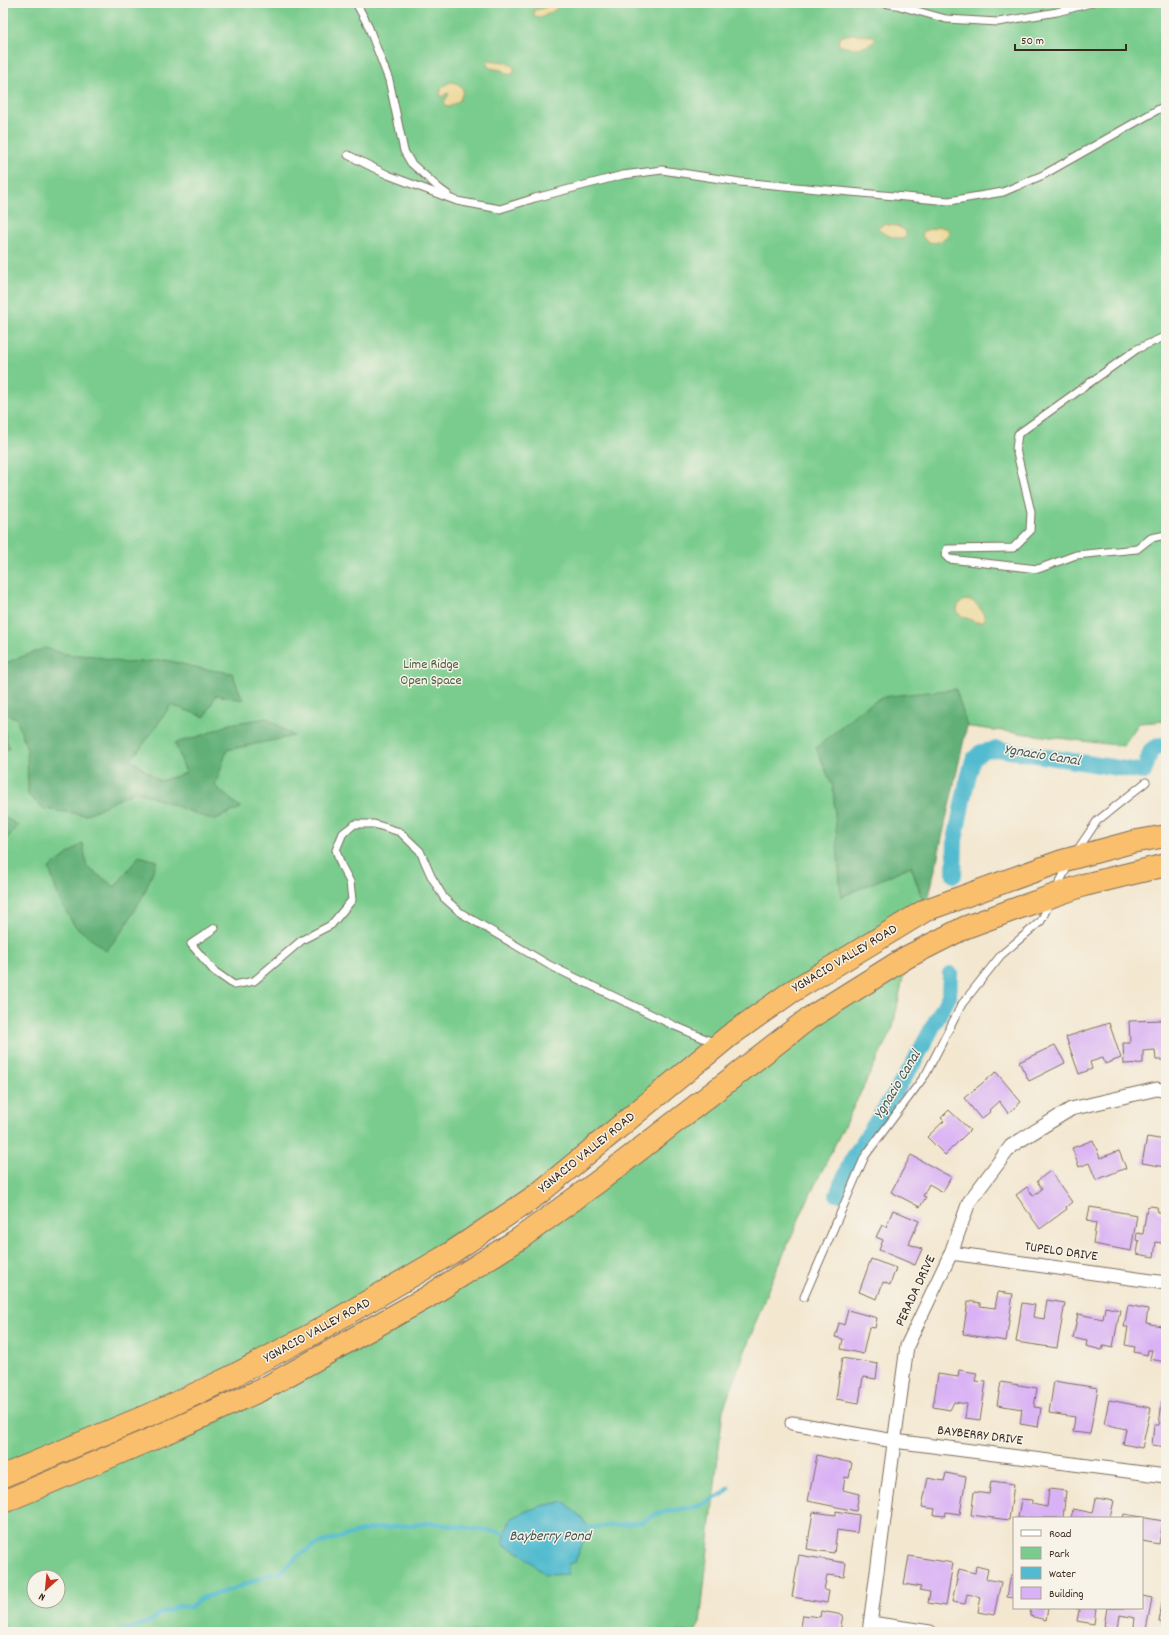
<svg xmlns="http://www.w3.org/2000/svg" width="1169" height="1635" viewBox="0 0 1169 1635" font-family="Dekko,sans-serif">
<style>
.green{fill:#79cc8d;stroke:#5a7b56;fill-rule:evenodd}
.forest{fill:#62b078;stroke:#4e6d4b}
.sand{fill:#eeda9e;stroke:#94825e}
.water{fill:#52bbcf;stroke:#467276}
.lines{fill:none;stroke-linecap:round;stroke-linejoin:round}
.stream{stroke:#52bbcf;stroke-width:4.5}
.canal{stroke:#52bbcf;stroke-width:16}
.building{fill:#d9b1f5}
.service-casing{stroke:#7b6c5c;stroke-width:9}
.minor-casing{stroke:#7b6c5c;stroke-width:15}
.trunk-casing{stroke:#7b6c5c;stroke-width:24}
.service{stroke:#fff;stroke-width:7}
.minor{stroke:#fff;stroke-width:13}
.trunk{stroke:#f9bf6d;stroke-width:22}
.labels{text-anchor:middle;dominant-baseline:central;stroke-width:3;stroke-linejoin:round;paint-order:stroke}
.park-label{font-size:14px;fill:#4e5b3f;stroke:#f7f3e8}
.street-label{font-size:14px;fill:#3b2a1e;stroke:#f7f3e8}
.water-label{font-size:15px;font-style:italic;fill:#425653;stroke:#f7f3e8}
</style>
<rect width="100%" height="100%" fill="#f7f3e8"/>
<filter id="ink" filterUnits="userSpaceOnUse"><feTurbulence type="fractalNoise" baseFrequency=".025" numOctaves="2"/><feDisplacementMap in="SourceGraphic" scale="8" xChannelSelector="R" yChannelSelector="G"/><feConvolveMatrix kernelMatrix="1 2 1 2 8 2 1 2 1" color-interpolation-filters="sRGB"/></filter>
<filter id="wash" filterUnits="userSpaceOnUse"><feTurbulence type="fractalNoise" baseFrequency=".012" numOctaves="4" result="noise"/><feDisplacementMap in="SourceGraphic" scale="16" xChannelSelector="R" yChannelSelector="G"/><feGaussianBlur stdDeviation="0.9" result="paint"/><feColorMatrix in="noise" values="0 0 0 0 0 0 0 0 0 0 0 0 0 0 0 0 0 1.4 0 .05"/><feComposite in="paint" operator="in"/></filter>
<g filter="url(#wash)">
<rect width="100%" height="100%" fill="#f3e7d0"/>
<g class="green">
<polygon points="3,3 1166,3 1166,721 1139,723 1123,746 858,713 926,910 861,949 538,1194 385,1293 3,1476"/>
<path d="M907,957L893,1027L807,1201L769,1287L723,1410L700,1623L695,1632H3V1502L371,1330ZM34,1577H58V1601H34Z"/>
</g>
<g class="forest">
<polygon points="45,648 65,654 94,656 125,663 166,660 203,669 232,673 243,700 216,695 205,717 171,705 149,737 131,760 160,781 186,773 175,743 203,735 230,724 267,718 294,736 227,750 215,786 241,808 213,820 136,791 86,815 44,809 28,795 27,749 16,718 3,713 3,664"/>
<polygon points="956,689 967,726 926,910 911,866 841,897 833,787 816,748 858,712 882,697"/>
<polygon points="3,726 9,749 3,749"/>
<polygon points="3,816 19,826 3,842"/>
<polygon points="83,843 87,867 115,887 139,856 157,861 144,894 123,930 106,951 74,925 59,899 49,868"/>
</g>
<g class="sand">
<path d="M550,3H560C557,11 545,16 537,18L534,16V10L544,8Z"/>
<path d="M851,34L873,36L876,39C869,49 850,50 839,45L838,43L840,37Z"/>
<polygon points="490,60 505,62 514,67 514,73 509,75 501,70 490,68 487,65 487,63"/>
<path d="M450,82C456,82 462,85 463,91L460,100L449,107L446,106L444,102L449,94L447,93L442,97L440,94L442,87Z"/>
<path d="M884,224L897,226L906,231V236L903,239C895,238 882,235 878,228Z"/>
<path d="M939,227L945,228L949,231C947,244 925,247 922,235L923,231Z"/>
<path d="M1166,551V573L1160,572C1156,564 1161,557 1166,551Z"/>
<path d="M970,600C978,604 983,611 985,619L983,622H975C969,618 961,617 957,612C957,603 962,600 970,600Z"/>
</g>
<path class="water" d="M564,1502L581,1517L589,1528L575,1562L568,1564V1574L545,1575L522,1554L502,1544L511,1518C528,1509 545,1504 564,1502Z"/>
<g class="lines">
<g class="stream">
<polyline points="589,1528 642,1522 658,1513 699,1506 723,1494 729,1488"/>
<polyline points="121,1632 153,1620 162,1612 170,1611 177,1606 190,1607 201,1598 233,1589 271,1574 280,1573 298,1556 310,1548 323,1542 369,1529 431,1523 506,1533"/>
</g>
<g class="canal">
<polyline points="954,875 955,840 965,790 973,760 981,752 997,749 1144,772 1151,750 1160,745 1166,746"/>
<polyline points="837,1194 851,1161 912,1066 949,996 950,974"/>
</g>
</g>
<g id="blocks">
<g class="building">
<polygon points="1165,1020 1166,1060 1156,1060 1155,1050 1143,1051 1143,1063 1124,1064 1123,1043 1130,1043 1129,1021"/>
<polygon points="1109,1023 1121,1058 1105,1064 1103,1058 1090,1062 1092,1069 1079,1074 1066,1037"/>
<polygon points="1055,1045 1065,1063 1029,1081 1019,1062"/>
<polygon points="996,1072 1021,1102 1008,1113 999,1101 989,1110 990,1112 981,1119 964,1098"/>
<polygon points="949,1110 970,1130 945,1155 927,1137 944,1121 941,1118"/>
<polygon points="1147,1137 1165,1140 1166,1137 1166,1167 1142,1163"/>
<polygon points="1093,1140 1100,1158 1119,1151 1126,1168 1096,1180 1089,1163 1079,1167 1072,1148"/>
<polygon points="911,1155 951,1177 943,1192 929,1184 923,1196 926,1197 920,1207 891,1192"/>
<polygon points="1050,1171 1072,1202 1066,1207 1067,1209 1040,1229 1016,1195 1027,1187 1033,1196 1042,1189 1037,1181"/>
<polygon points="1150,1206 1157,1207 1158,1212 1166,1213 1166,1244 1156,1242 1154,1257 1137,1254 1139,1241 1136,1240 1137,1233 1143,1234 1147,1207"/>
<polygon points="1090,1207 1137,1215 1131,1251 1093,1244 1096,1223 1087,1221"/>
<polygon points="893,1210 919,1221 909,1244 922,1249 915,1265 879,1250 883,1240 876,1237 882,1225 886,1227"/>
<polygon points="871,1259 896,1268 890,1285 883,1282 877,1299 859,1292"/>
<polygon points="998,1292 1013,1294 1006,1341 963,1334 968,1301 980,1303 980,1306 995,1308"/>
<polygon points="1047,1300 1065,1303 1057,1348 1016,1342 1022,1303 1035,1305 1033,1317 1044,1319"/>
<polygon points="1128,1305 1148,1309 1146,1323 1166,1327 1165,1362 1150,1359 1152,1350 1148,1350 1147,1355 1134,1352 1135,1347 1125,1345 1128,1327 1124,1327"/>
<polygon points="1105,1307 1120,1310 1113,1347 1103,1345 1102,1350 1086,1346 1087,1341 1073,1338 1078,1314 1103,1319"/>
<polygon points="848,1310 877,1318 875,1328 869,1327 863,1354 841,1349 843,1339 835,1337 839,1323 844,1325"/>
<polygon points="842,1358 878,1364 876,1379 863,1377 859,1403 836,1399"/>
<polygon points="959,1370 977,1373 975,1381 986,1382 980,1420 965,1418 967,1404 954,1402 950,1410 933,1407 938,1374 958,1377"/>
<polygon points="1054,1381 1098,1388 1090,1434 1073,1432 1075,1417 1049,1413"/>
<polygon points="1001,1382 1037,1388 1034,1407 1041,1408 1038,1427 1020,1424 1022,1409 997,1405"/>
<polygon points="1109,1400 1151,1408 1142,1448 1123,1444 1126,1429 1104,1424"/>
<polygon points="1162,1401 1166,1401 1166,1447 1152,1445 1154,1425 1159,1425"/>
<polygon points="817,1455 852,1463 849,1478 845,1477 843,1490 859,1494 856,1511 808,1501"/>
<polygon points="946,1473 966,1477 960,1514 946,1512 945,1516 934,1515 935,1509 922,1507 928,1478 944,1481"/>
<polygon points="991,1481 1014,1484 1009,1520 971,1515 974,1492 989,1494"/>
<polygon points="1049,1489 1066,1491 1063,1518 1018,1518 1021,1499 1032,1500 1032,1504 1047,1507"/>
<polygon points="1096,1498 1114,1501 1110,1518 1071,1518 1073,1509 1093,1513"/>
<polygon points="836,1511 859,1515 857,1533 837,1530 834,1553 807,1549 813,1512 836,1515"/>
<polygon points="1124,1514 1163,1521 1159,1544 1142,1541 1142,1518 1123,1518"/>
<polygon points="799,1555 846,1563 844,1577 827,1575 824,1590 829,1591 827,1603 792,1597"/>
<polygon points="909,1556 953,1563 946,1606 928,1603 930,1592 919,1590 921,1587 904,1584"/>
<polygon points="976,1566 988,1569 986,1579 1001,1582 994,1615 978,1612 981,1597 967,1594 965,1604 952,1602 959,1569 975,1573"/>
<polygon points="1011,1575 1014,1575 1014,1598 1007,1597"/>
<polygon points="1142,1596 1152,1598 1146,1630 1134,1627 1135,1618 1120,1615 1118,1629 1104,1626 1107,1608 1142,1608"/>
<polygon points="1162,1602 1166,1603 1166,1623 1159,1622"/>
<polygon points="1031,1608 1048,1608 1046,1620 1030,1616"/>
<polygon points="1075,1608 1096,1608 1094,1624 1077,1621 1079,1610"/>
<polygon points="821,1611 843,1615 840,1631 825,1628 824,1632 800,1632 803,1615 820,1617"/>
</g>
</g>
</g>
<g filter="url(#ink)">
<use href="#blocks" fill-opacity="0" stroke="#7b6c5c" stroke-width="1"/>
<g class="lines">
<g class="service-casing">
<g id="service">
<polyline points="356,3 367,23 389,80 404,151 411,163 440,189 447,194"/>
<polyline points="883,3 896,5 946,19 998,22 1057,12 1091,3"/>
<polyline points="348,155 388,175 457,201 500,209 535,198 623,175 662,170 740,182 949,201 1003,192 1043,175 1166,105"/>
<polyline points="1166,336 1137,349 1018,434 1016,449 1031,512 1030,531 1013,548 947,549 945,555 949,559 1038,569 1076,555 1137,549 1151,538 1166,535"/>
<polyline points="1076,852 1097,821 1146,782"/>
<polyline points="1056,889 1069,864"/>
<polyline points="215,928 191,944 214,971 234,985 254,981 302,940 331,925 352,900 350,882 341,865 336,850 343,833 355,824 374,824 400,832 420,851 431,876 444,898 461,913 549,965 675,1026 715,1043"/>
<polyline points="804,1297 865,1156 926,1074 962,1004 1001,955 1041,921 1050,902"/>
</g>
</g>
<g class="minor-casing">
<g id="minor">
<polyline points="951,1253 1166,1283"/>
<polyline points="792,1423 894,1441 1166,1476"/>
<polyline points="871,1623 930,1632"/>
<polyline points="869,1632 907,1346 951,1253 969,1202 1011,1146 1071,1109 1157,1089 1166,1091"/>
</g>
</g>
<g class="trunk-casing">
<g id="trunk">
<polyline points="3,1476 170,1406 233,1376 312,1334 451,1253 538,1194 729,1036 791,992 926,910 1062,861 1132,842 1166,836"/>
<polyline points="3,1502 175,1429 263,1389 426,1298 519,1239 599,1181 808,1019 907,957 966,927 1018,908 1084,885 1166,865"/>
</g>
</g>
<use href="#service" class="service"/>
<use href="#minor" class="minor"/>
<use href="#trunk" class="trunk"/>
</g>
</g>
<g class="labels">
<g class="park-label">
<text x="431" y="665">Lime Ridge<tspan x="431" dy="16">Open Space</tspan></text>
</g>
<g class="street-label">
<text transform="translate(845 959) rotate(-31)">YGNACIO VALLEY ROAD</text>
<text transform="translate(587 1153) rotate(-39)">YGNACIO VALLEY ROAD</text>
<text transform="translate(1061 1252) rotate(8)">TUPELO DRIVE</text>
<text transform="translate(916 1291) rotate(-65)">PERADA DRIVE</text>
<text transform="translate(317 1331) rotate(-29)">YGNACIO VALLEY ROAD</text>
<text transform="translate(980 1436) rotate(7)">BAYBERRY DRIVE</text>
</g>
<g class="water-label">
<text transform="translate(1042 756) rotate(9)">Ygnacio Canal</text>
<text transform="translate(898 1085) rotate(-59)">Ygnacio Canal</text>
<text x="550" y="1537">Bayberry Pond</text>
</g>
</g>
<rect width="1169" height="1635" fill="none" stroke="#f7f3e8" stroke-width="16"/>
<rect x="1013" y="1517" width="130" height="92" fill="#f7f3e8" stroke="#aca397"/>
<rect x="1021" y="1530" width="20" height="6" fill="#ffffff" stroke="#aca397"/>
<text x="1049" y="1537" font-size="12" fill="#3b2a1e">Road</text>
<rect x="1021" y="1547" width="20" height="12" fill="#79cc8d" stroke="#aca397"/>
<text x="1049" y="1557" font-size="12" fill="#3b2a1e">Park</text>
<rect x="1021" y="1567" width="20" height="12" fill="#52bbcf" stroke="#aca397"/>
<text x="1049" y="1577" font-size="12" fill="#3b2a1e">Water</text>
<rect x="1021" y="1587" width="20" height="12" fill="#d9b1f5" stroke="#aca397"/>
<text x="1049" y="1597" font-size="12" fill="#3b2a1e">Building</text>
<g transform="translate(46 1589) rotate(207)"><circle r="19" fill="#f7f3e8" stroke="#aca397"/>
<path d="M0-3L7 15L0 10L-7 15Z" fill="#c8321e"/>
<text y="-6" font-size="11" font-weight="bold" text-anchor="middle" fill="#3b2a1e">N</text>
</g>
<path d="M1015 44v6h111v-6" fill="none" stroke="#3b2a1e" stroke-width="2"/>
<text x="1021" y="44" font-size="12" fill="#3b2a1e" stroke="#f7f3e8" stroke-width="3" paint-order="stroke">50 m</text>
</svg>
